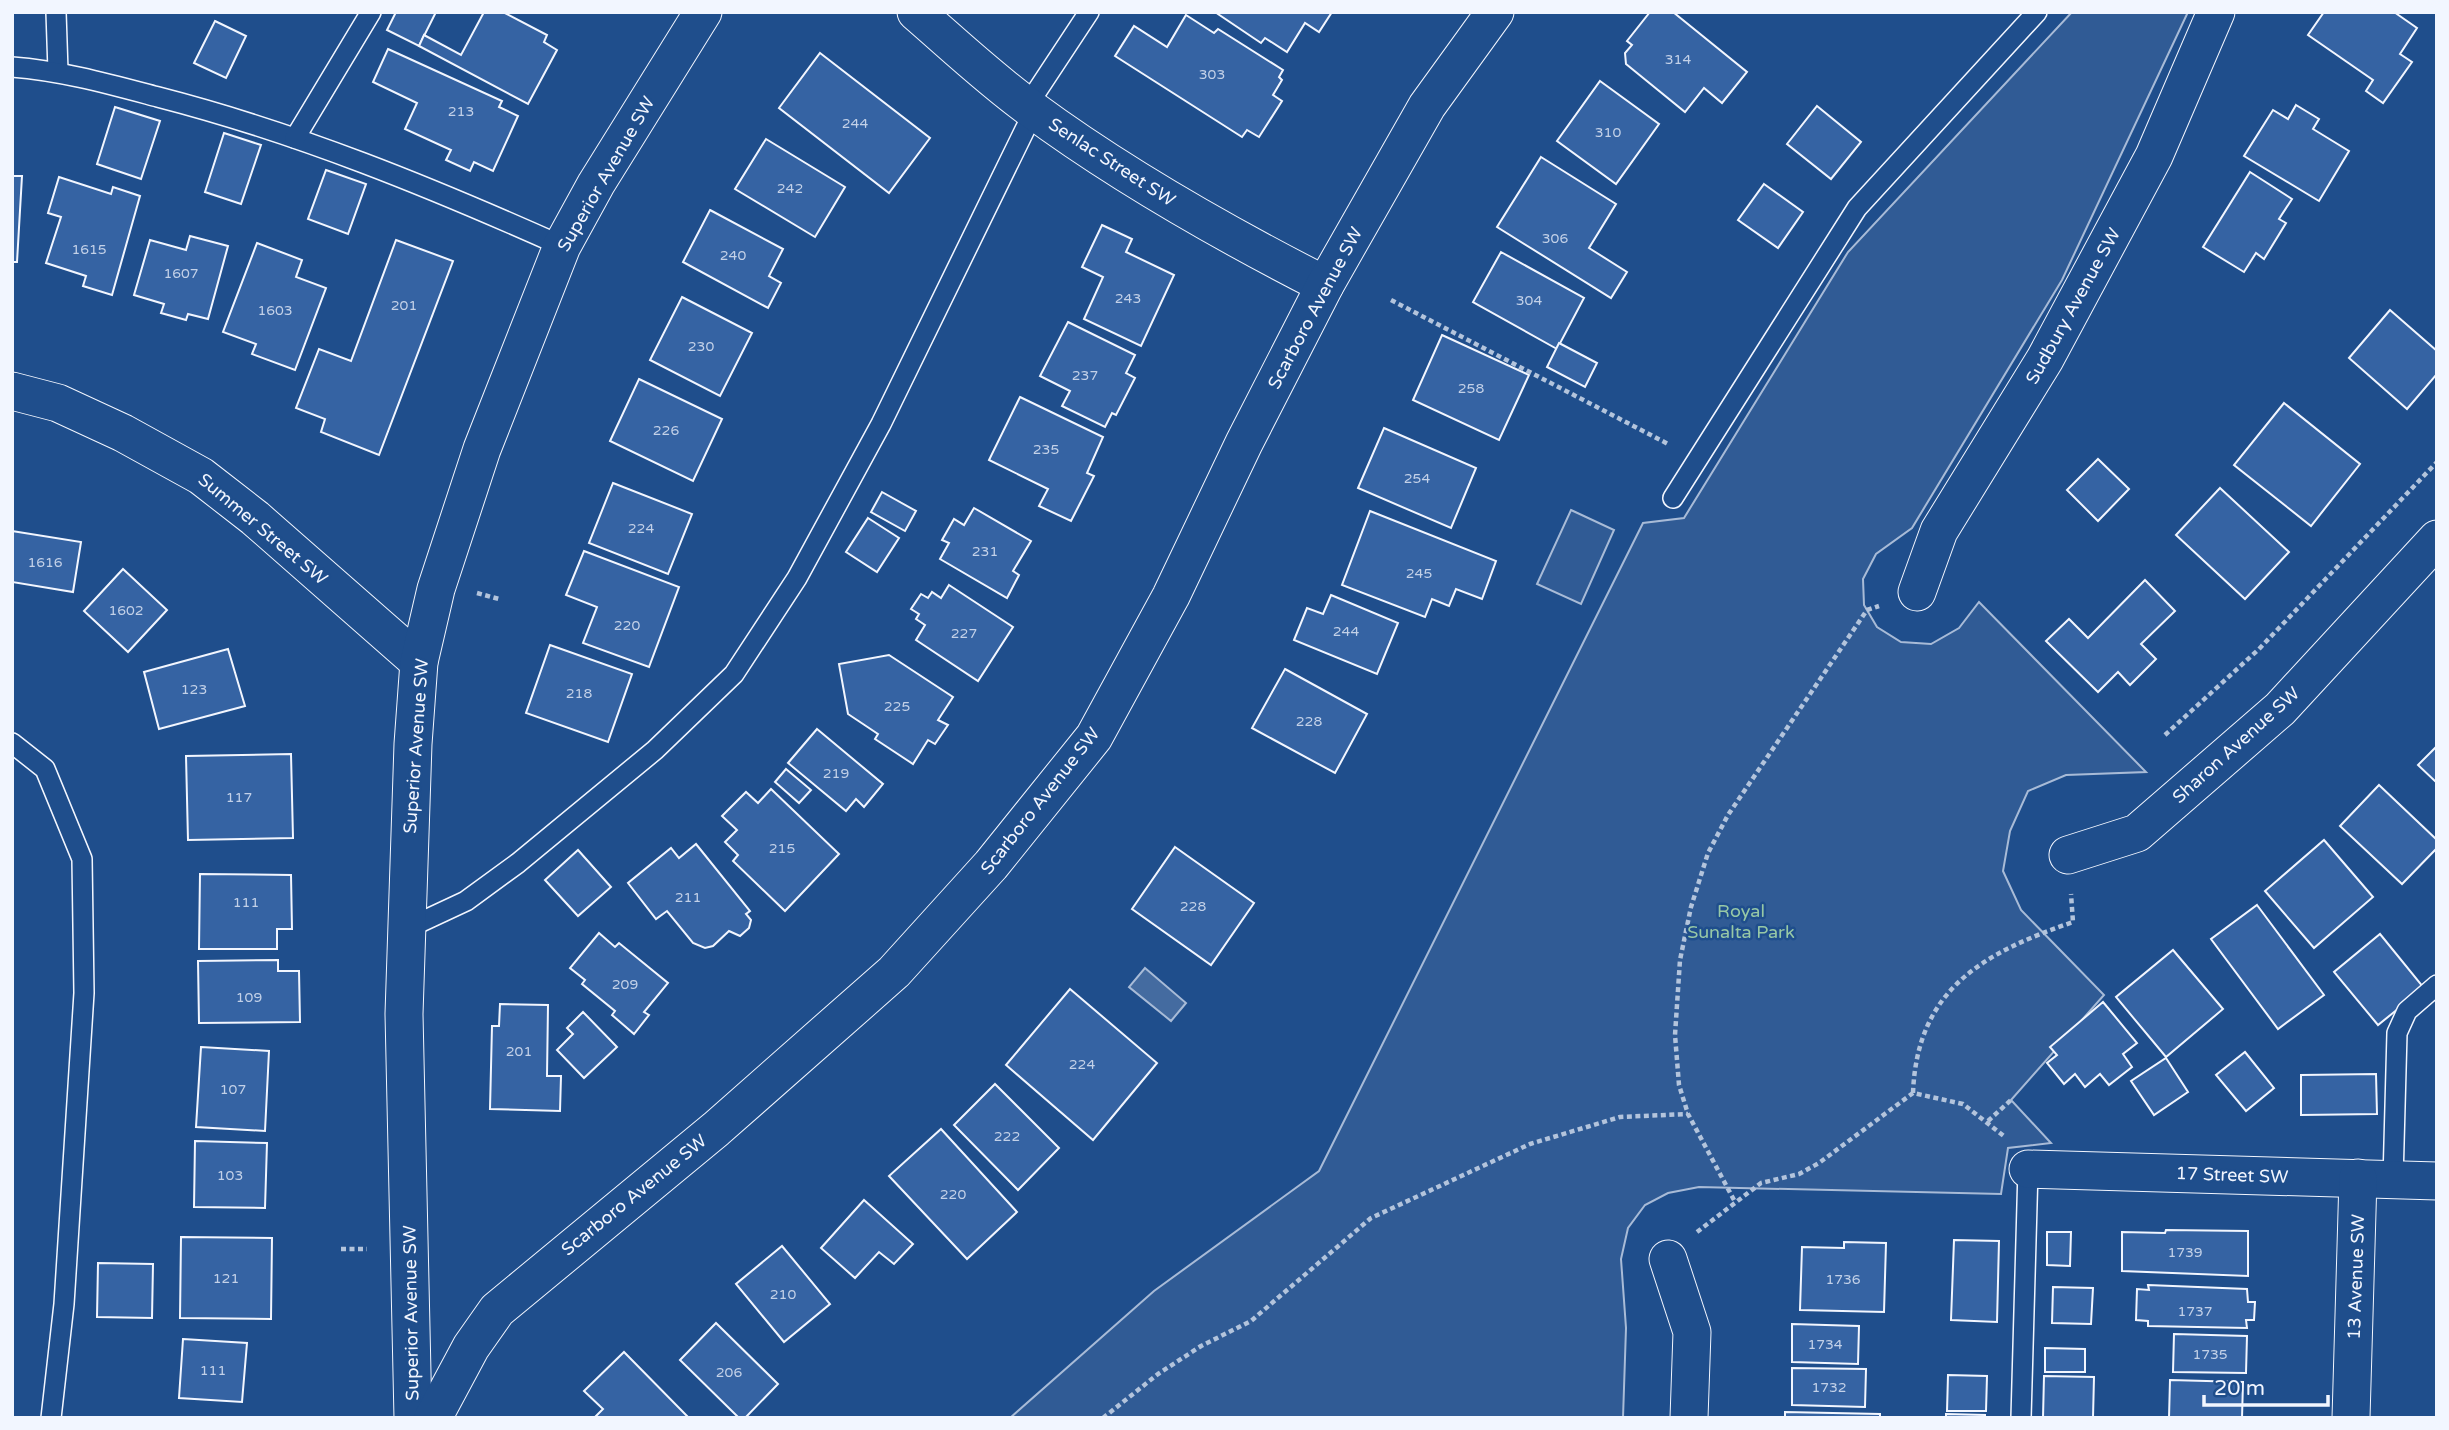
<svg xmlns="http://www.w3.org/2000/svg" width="2449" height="1430" viewBox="0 0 2449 1430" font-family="'Varela Round',sans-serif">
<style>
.built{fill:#305b95;stroke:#a8bbd7;stroke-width:2}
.water{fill:#446ba0;stroke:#a8bbd7;stroke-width:2}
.building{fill:#3563a3;stroke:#f2f6ff;stroke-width:2}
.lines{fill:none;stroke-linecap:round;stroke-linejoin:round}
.service-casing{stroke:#f2f6ff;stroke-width:22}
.minor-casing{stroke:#f2f6ff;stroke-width:39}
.path{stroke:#b3c4dc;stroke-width:4.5;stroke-dasharray:5 3.5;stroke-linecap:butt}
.service{stroke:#1f4e8c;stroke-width:19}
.minor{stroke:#1f4e8c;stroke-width:37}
.labels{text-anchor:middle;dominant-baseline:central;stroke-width:5;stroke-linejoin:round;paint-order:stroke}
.number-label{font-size:14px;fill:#c3d1e8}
.street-label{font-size:18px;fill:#f2f6ff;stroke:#1f4e8c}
.park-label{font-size:18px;fill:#97c8a6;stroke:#1f4e8c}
</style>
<rect width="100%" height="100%" fill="#1f4e8c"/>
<g class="built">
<polygon points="2072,12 2188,12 2062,280 1912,528 1876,554 1863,579 1864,605 1877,627 1901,642 1931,644 1959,628 1979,602 2146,772 2066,775 2028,791 2010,831 2003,871 2021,910 2104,995 2011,1100 2051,1143 2008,1148 2001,1194 1699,1187 1668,1193 1645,1205 1628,1228 1621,1259 1626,1328 1623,1418 1010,1418 1154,1291 1319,1171 1643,523 1684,518 1848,252"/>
<polygon points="1571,510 1614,530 1581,604 1537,584"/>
</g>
<polygon class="water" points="1145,968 1186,1003 1171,1021 1129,987"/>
<g class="building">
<polygon points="396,12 436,12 419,46 387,30"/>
<polygon points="484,12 503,12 547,35 544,42 557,50 528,104 419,46 424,35 461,55"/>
<polygon points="1215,12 1332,12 1319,32 1305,23 1287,52 1265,38 1261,43"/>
<polygon points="1650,12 1673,12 1747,72 1722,103 1704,88 1685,112 1626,64 1625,53 1632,45 1627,41"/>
<polygon points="2324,12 2394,12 2417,28 2400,54 2412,62 2383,103 2366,91 2373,80 2308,35"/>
<polygon points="1186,15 1214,33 1218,29 1283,70 1279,77 1282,80 1273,95 1282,101 1259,137 1247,130 1242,137 1115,56 1134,26 1167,47"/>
<polygon points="215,21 246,36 226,78 194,63"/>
<polygon points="388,49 502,101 499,107 518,116 493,171 474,162 470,171 446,160 451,150 405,129 417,103 373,82"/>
<polygon points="820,53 930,138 889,193 779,108"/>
<polygon points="1600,81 1659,124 1616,184 1557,141"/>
<polygon points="2296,105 2319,119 2313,129 2349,151 2319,201 2244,156 2273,110 2288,119"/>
<polygon points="1817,106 1861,142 1831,179 1787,144"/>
<polygon points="115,107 160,121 141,179 97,164"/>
<polygon points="224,133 261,145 241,204 205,192"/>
<polygon points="766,139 845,187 815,237 735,189"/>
<polygon points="1541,157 1616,204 1589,248 1627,272 1611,298 1497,227"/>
<polygon points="326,170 366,184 348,234 308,219"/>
<polygon points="2250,172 2292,199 2279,219 2286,223 2264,259 2256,253 2244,272 2203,247"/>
<polygon points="12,176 22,176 17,262 12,262"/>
<polygon points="59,177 111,194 113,187 140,196 112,295 83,286 86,276 46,263 61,217 48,213"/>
<polygon points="1764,184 1803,212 1778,248 1738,220"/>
<polygon points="710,210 783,249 769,276 781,283 768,308 683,262"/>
<polygon points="1102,225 1132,239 1126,252 1174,275 1141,346 1084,319 1103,277 1082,267"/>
<polygon points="190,236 228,246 208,319 188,314 186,320 161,313 164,304 134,295 150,240 186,250"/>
<polygon points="396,240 453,261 379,455 321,432 325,419 296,408 319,349 351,361"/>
<polygon points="257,243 302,260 296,277 326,288 295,370 252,354 256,344 223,332"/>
<polygon points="1501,252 1584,298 1557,349 1473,302"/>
<polygon points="682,297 752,333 720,396 650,360"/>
<polygon points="2390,310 2437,351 2437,374 2407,409 2349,358"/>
<polygon points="1068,322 1135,355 1126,373 1135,378 1116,415 1112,413 1105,427 1062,406 1070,391 1040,376"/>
<polygon points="1442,335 1529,375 1499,440 1413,400"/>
<polygon points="1559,343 1597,363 1585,387 1547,367"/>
<polygon points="639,379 722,419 693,481 610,441"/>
<polygon points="1020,397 1103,437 1087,473 1094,476 1071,521 1039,506 1048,489 989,460"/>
<polygon points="2284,403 2360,464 2311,526 2234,465"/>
<polygon points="1384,428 1476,468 1451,528 1358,488"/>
<polygon points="2098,459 2129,489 2098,521 2067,490"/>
<polygon points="613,483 692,514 668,574 589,543"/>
<polygon points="2220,488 2289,552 2245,599 2176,535"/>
<polygon points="882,492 916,511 905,531 871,512"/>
<polygon points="974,508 1031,541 1013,571 1019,575 1007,598 940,559 949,543 942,540 954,519 964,525"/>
<polygon points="1370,511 1496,561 1482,599 1456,589 1449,606 1432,599 1425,617 1342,585"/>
<polygon points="868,518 899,538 877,572 846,552"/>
<polygon points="12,531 81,542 73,592 12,582"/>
<polygon points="584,551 679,587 649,667 583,643 597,607 566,595"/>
<polygon points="123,569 167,610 128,652 84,611"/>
<polygon points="2145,580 2175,611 2141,644 2156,659 2130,685 2118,672 2098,692 2046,641 2069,619 2088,638"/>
<polygon points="949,585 1013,627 978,681 916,640 925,625 916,619 919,614 911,609 921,594 928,598 932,592 941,598"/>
<polygon points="1331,595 1398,623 1377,674 1294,640 1307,608 1323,614"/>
<polygon points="550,645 632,674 608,742 526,713"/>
<polygon points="228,649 245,706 159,729 144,672"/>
<polygon points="889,655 953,697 938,720 948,725 935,744 928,740 913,764 875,739 878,734 848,714 839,664"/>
<polygon points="1285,669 1367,714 1335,773 1252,728"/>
<polygon points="817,729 883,784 864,807 856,799 846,811 788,763"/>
<polygon points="2437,746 2437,783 2418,765"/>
<polygon points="291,754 293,838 188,840 186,756"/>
<polygon points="786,769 811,790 799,803 775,782"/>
<polygon points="2379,785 2437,840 2437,848 2402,884 2340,826"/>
<polygon points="771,789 839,854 785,911 733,861 738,855 725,842 737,830 722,816 746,792 758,803"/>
<polygon points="2324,840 2373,897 2314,948 2265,891"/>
<polygon points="696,844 750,911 746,914 751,920 749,928 740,936 729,931 713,946 705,948 693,943 667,911 656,919 628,883 671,848 679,858"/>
<polygon points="1175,847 1254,903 1211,965 1132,909"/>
<polygon points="578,850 611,887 578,916 545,880"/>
<polygon points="200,874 291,875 292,929 277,929 277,949 199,949"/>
<polygon points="2257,905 2324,995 2278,1029 2211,939"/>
<polygon points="599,933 615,947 619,943 668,983 644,1012 649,1015 634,1034 612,1015 615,1011 582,984 585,980 570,968"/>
<polygon points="2380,934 2424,988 2378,1025 2334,972"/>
<polygon points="2173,950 2223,1009 2166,1057 2116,997"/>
<polygon points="278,960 278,971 299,971 300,1022 199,1023 198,961"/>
<polygon points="1070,989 1157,1063 1093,1140 1006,1065"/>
<polygon points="2103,1002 2137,1043 2123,1054 2132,1067 2109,1085 2100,1074 2085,1087 2075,1074 2064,1084 2047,1063 2057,1055 2050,1047"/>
<polygon points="500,1004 548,1005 547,1076 561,1076 560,1111 490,1109 492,1026 499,1026"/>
<polygon points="583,1012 617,1047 584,1078 557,1050 573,1034 567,1028"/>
<polygon points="201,1047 269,1051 265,1131 196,1127"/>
<polygon points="2245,1052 2274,1088 2246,1111 2216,1075"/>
<polygon points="2166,1058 2188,1092 2154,1115 2131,1081"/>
<polygon points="2376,1074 2377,1114 2301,1115 2301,1075"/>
<polygon points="995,1084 1059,1148 1018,1190 954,1125"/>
<polygon points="941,1129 1017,1212 967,1259 889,1176"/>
<polygon points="195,1141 267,1143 265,1208 194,1207"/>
<polygon points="864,1200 913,1244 894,1264 879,1252 855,1278 821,1248"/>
<polygon points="2166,1230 2248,1231 2248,1276 2122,1271 2122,1232 2165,1233"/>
<polygon points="2047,1232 2071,1232 2070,1266 2047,1265"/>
<polygon points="181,1237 272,1238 271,1319 180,1318"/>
<polygon points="1954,1240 1999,1241 1997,1322 1951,1320"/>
<polygon points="1844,1242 1886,1243 1884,1312 1800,1310 1802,1247 1844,1248"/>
<polygon points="782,1246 830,1304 784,1342 736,1284"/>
<polygon points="98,1263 153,1264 152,1318 97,1317"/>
<polygon points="2148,1285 2247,1289 2248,1302 2255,1302 2254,1320 2246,1320 2247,1328 2148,1326 2148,1321 2136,1320 2137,1289 2149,1290"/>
<polygon points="2053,1287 2093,1288 2091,1324 2052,1323"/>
<polygon points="716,1323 778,1384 745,1418 739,1418 680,1360"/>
<polygon points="1792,1324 1859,1326 1858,1364 1792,1362"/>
<polygon points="2174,1334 2247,1336 2246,1373 2173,1372"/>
<polygon points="183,1339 247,1343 242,1402 179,1398"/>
<polygon points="2045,1348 2085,1349 2085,1372 2045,1372"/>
<polygon points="624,1352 689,1418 594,1418 603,1409 584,1391"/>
<polygon points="1792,1368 1866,1369 1865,1407 1792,1405"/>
<polygon points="1948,1375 1987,1376 1986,1411 1947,1411"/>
<polygon points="2044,1376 2094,1377 2093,1418 2043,1418"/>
<polygon points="2170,1380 2243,1382 2242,1418 2169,1418"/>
<polygon points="1785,1412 1880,1414 1880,1418 1785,1418"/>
<polygon points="1946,1414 1985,1415 1985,1418 1946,1418"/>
</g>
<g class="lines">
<g class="service-casing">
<g id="service">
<polyline points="56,12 58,71"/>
<path d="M12,67C63,71 109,84 158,97C298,133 430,187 562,246"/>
<polyline points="1027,106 1089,12"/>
<polyline points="295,138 371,12"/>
<polyline points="1673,498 1857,208 2037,12"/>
<polyline points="12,743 45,769 82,859 84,993 64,1304 51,1418"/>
<polyline points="406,929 466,901 518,863 655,750 734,674 797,578 881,424 1034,111"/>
<polyline points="2393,1180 2397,1033 2407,1011 2437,985"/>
<polyline points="2021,1418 2028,1169"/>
</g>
</g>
<g class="minor-casing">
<g id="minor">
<path d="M916,12C953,44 990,79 1030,108C1122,176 1223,233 1325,285"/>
<polyline points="12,391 58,403 123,433 201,476 255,518 419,662"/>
<polyline points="1917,592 1939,531 2045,359 2154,156 2216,12"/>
<polyline points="2068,855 2137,833 2280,709 2437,539"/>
<polyline points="2028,1169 2437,1181"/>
<polyline points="1668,1259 1692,1332 1689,1418"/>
<polyline points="413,1418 404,1014 413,744 419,662 436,589 482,449 562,246 596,184 703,12"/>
<polyline points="433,1418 471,1347 497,1310 716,1129 894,972 991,865 1094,737 1171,596 1244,443 1325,285 1427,106 1495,12"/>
<polyline points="2351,1418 2358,1178"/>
</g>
</g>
<g class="path">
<polyline points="1391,300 1670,445"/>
<polyline points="477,593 499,599"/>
<polyline points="2165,735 2259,649 2437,462"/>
<path d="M1913,1093C1917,989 1983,953 2073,922L2071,894"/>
<polyline points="1988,1121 2011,1100"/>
<polyline points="1734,1200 1688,1114 1679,1085 1675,1035 1680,960 1691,907 1708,853 1728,815 1867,610 1879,606"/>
<polyline points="1697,1232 1761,1183 1799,1174 1819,1163 1913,1093 1963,1104 2005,1137"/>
<polyline points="341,1249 367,1249"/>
<polyline points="1103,1418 1158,1374 1201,1346 1251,1321 1371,1218 1530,1144 1620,1117 1688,1114"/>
</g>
<use href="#service" class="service"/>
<use href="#minor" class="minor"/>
</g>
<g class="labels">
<g class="number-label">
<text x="1678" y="59">314</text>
<text x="1212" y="74">303</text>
<text x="461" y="111">213</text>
<text x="855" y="123">244</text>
<text x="1608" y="132">310</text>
<text x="790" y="188">242</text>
<text x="1555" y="238">306</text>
<text x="89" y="249">1615</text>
<text x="733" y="255">240</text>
<text x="181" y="273">1607</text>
<text x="1128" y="298">243</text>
<text x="1529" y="300">304</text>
<text x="404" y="305">201</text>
<text x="275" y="310">1603</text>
<text x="701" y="346">230</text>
<text x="1085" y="375">237</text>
<text x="1471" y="388">258</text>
<text x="666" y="430">226</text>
<text x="1046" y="449">235</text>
<text x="1417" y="478">254</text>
<text x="641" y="528">224</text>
<text x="985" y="551">231</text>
<text x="45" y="562">1616</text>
<text x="1419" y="573">245</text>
<text x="126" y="610">1602</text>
<text x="627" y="625">220</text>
<text x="1346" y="631">244</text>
<text x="964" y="633">227</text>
<text x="194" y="689">123</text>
<text x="579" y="693">218</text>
<text x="897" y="706">225</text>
<text x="1309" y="721">228</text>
<text x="836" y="773">219</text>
<text x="239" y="797">117</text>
<text x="782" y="848">215</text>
<text x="688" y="897">211</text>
<text x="246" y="902">111</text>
<text x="1193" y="906">228</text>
<text x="625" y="984">209</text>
<text x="249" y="997">109</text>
<text x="519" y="1051">201</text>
<text x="1082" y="1064">224</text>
<text x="233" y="1089">107</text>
<text x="1007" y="1136">222</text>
<text x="230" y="1175">103</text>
<text x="953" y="1194">220</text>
<text x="2185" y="1252">1739</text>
<text x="226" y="1278">121</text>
<text x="1843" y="1279">1736</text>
<text x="783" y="1294">210</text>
<text x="2195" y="1311">1737</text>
<text x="1825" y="1344">1734</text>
<text x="2210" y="1354">1735</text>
<text x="213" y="1370">111</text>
<text x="729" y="1372">206</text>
<text x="1829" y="1387">1732</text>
</g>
<g class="street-label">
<text transform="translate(1112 162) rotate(33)">Senlac Street SW</text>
<text transform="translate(606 174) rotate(-60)">Superior Avenue SW</text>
<text transform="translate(2073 306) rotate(-61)">Sudbury Avenue SW</text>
<text transform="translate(1315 308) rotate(-62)">Scarboro Avenue SW</text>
<text transform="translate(263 529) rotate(40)">Summer Street SW</text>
<text transform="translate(2236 745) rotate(-42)">Sharon Avenue SW</text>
<text transform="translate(416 746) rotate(-86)">Superior Avenue SW</text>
<text transform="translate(1040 801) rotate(-52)">Scarboro Avenue SW</text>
<text transform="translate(2232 1175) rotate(2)">17 Street SW</text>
<text transform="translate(634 1195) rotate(-39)">Scarboro Avenue SW</text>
<text transform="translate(2356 1277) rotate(-88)">13 Avenue SW</text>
<text transform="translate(411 1313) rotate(-91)">Superior Avenue SW</text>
</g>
<g class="park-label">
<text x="1741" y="911">Royal<tspan x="1741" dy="21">Sunalta Park</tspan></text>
</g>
</g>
<rect width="2449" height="1430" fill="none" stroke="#f2f6ff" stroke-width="28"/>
<path d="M2204 1395v10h124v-10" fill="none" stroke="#f2f6ff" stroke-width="3.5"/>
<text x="2214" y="1395" font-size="21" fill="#f2f6ff" stroke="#1f4e8c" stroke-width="5" paint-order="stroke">20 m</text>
</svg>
